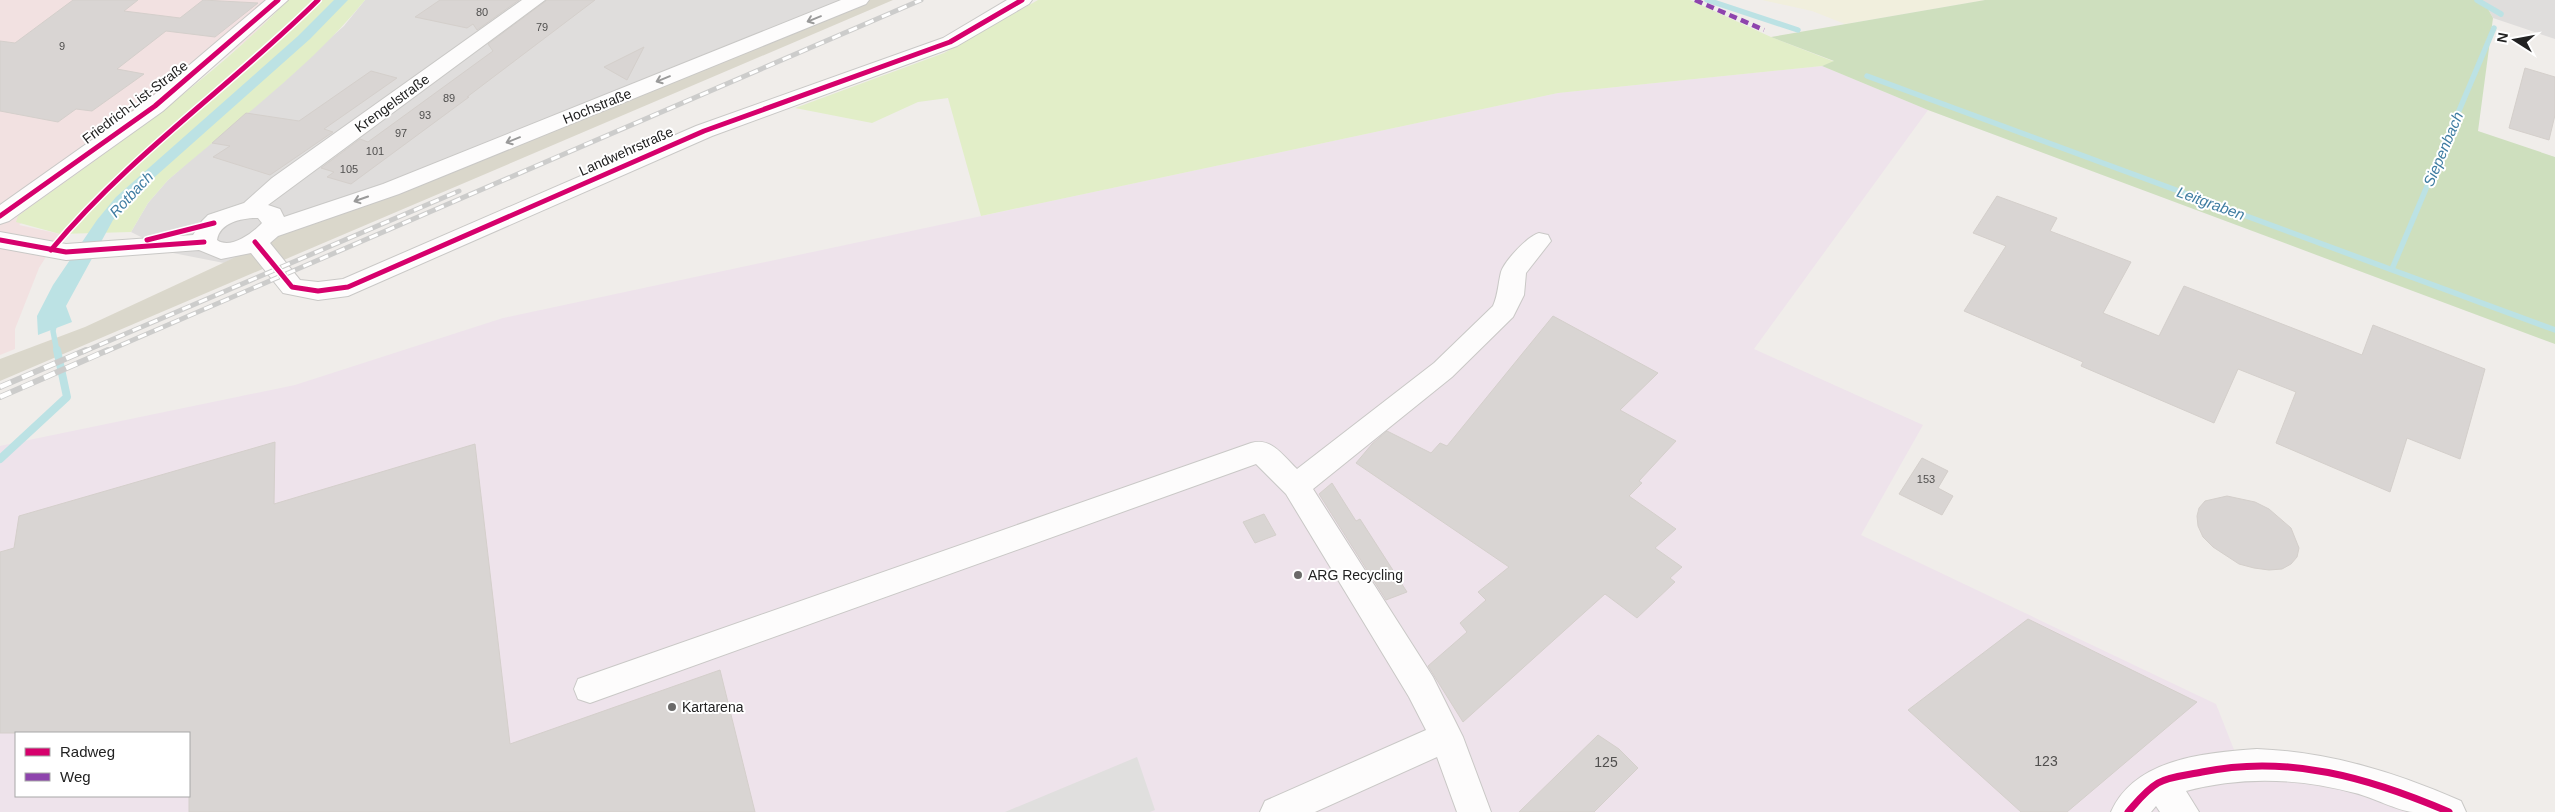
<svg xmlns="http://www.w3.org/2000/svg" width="2555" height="812" viewBox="0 0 2555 812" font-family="Arial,sans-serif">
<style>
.residential{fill:#dfdddc}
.commercial{fill:#f2e1e1}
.industrial{fill:#eee3eb;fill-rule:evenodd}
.construction{fill:#dad7cb}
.farmland{fill:#f1efdd}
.grass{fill:#e2eec8}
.forest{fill:#cedfbe}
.parking{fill:#e0dfde}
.water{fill:#bce2e4}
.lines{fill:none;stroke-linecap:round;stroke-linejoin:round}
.stream-far1{stroke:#bce2e4;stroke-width:5.5}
.stream{stroke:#bce2e4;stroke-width:8}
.building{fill:#d9d5d3;stroke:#d4cfcb}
.minor-casing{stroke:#c9c8c6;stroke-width:2}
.minor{fill:#fdfcfc;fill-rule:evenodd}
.rail-far1-casing{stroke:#cccccb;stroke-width:5}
.rail-casing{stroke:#cccccb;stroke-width:6}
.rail-far1{stroke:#fff;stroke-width:3;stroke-dasharray:9;stroke-linecap:butt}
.rail{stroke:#fff;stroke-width:4.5;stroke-dasharray:12;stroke-linecap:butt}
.quiet{stroke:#8e44ad;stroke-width:4.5;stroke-dasharray:8 4.5;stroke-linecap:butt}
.cycleway-far1-casing{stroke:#fff;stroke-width:8}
.cycleway-casing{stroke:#fff;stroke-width:10}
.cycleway-far1{stroke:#d6006c;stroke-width:5}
.cycleway{stroke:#d6006c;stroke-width:7}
.oneway{stroke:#9a9a9a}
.poi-dot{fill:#6a6968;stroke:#fff;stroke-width:2}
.labels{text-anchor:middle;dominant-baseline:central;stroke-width:4;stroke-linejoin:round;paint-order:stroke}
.number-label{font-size:11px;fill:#504f4e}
.street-label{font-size:14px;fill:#222;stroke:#fff}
.poi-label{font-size:14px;fill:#222;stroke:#fff;text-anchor:start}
.near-number-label{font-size:14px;fill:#504f4e}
.water-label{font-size:15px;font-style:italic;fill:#3e7ca1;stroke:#fff}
</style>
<rect width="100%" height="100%" fill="#f0edea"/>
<g class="residential">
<polygon points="365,0 877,0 289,230 224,263 173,253 131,232 148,203 168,180 344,26"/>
<polygon points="2483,0 2555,0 2555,39 2493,18"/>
</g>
<polygon class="commercial" points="0,0 288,0 248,39 19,225 60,234 39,268 15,329 15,349 0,355"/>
<path class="industrial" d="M1822,66L1928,110L1754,349L1923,425L1861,535L2216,704L2242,770H2271L2437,812H0V446L295,385L503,318L1558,93ZM16,733H189V796H16Z"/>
<polygon class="construction" points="859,0 893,0 0,381 0,359 85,327 223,263 333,209"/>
<polygon class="farmland" points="1762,0 1985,0 1845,24 1812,11"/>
<g class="grass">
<path d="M288,0H365C312,66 233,124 168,180L148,203L131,232L60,234L16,222L18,216C111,149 208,83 288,0Z"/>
<polygon points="1038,0 1690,0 1771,37 1835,62 1822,66 1558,93 981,216 948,98 918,102 872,123 795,108 944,53"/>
</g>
<polygon class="forest" points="1985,0 2483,0 2493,18 2478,131 2555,157 2555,344 1928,110 1822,66 1834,61 1771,37"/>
<polygon class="parking" points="1137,757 1155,810 1150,812 1005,812"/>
<polygon class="water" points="334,0 348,0 310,39 139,191 113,220 66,306 72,322 38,335 37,316 53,285 97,220 116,197 298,36"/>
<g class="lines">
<g class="stream-far1">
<polyline points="1707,0 1798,30"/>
<polyline points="2477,0 2501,14"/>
<polyline points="1867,76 2555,330"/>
<polyline points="2392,269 2494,28"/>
<polyline points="55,322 53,331 57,352"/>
</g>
<polyline class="stream" points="0,459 67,397 57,350"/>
</g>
<g class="building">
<polygon points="73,0 138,0 124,11 180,18 203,0 258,3 215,37 166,31 117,69 144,74 92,111 76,109 58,122 0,111 0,41 15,43"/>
<polygon points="440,0 519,0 477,30 473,24 467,28 415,17"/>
<polygon points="547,0 595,0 467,97 469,97 351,184 327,177 334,172 321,168 360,139 368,142 493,51 488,44"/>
<polygon points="644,47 627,80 604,67"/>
<polygon points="2525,68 2555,77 2555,115 2549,140 2509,128"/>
<polygon points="371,71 397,78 324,129 333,132 270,175 213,157 230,146 212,143 246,113 299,121"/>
<polygon points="1997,196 2057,218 2050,231 2131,262 2103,313 2159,336 2184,286 2362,355 2373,325 2485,369 2460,459 2407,438 2390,492 2276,443 2296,392 2238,369 2214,423 2081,366 2083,362 1964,311 2006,246 1973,233"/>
<polygon points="1553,316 1658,373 1620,410 1676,441 1639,481 1642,483 1629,496 1676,529 1655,548 1682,567 1670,578 1675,582 1637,618 1605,594 1463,722 1428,666 1467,632 1460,623 1486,600 1478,592 1509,567 1356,463 1372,444 1387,431 1431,453 1440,443 1447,446"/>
<polygon points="275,442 274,504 475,444 510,744 720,670 755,812 189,812 189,733 0,733 0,552 14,548 19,516"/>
<polygon points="1922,458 1948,471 1938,488 1953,496 1942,515 1899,494"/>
<polygon points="1332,483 1356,521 1360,519 1407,592 1386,600 1319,494"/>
<polygon points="2227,496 2255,502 2269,509 2291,528 2299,548 2297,557 2291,564 2282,569 2269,570 2254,568 2239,564 2213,547 2203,537 2198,526 2197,516 2199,508 2205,501"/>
<polygon points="1264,514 1276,535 1255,543 1243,522"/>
<polygon points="2028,619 2197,702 2067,812 2021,812 1908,710"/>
<polygon points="1598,735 1619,749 1638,768 1594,812 1519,812"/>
</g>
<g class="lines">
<g class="minor-casing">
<g id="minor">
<polygon points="266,0 288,0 163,111 9,221 0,224 0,205 147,101"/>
<path d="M522,0H545L268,205L280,209L284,217L383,184L841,0H869L866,4L399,194L278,236L270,243L300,280L318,282L343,279L696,126L943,38L1007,0H1032L1029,4L957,46L712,136L348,296L318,300L283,293L251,253L221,259L199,250L66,260L0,248V232L66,244L193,235L202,221L208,215L244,203L272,178ZM258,218L262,223C253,233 230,250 217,240C220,222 242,218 258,218Z"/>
<path d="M1539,233L1548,235L1551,241L1526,273L1524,295L1513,317L1452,377L1313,489L1433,677L1463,737L1491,812H1457L1437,757L1315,812H1260L1265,801L1426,730L1409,697L1286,494L1256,464L590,703L578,699L574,689L578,679L1251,443C1272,437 1283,456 1297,469L1434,363L1493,306C1498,295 1498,284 1501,272C1505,260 1528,236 1539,233Z"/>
<path d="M2257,749C2330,752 2395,772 2461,801L2466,812C2449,812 2431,812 2413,812C2398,811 2372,797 2355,793C2299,778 2242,776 2186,791L2199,812H2160L2156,806L2151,812H2111C2135,758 2205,753 2257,749Z"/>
</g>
</g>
<use href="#minor" class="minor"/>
<g class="rail-far1-casing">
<g id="rail-far1">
<polyline points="83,352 459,191"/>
<polyline points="105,352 921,0"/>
</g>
</g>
<g class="rail-casing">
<g id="rail">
<polyline points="0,387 86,350"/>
<polyline points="0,397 108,350"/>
</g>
</g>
<use href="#rail-far1" class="rail-far1"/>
<use href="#rail" class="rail"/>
<polyline class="quiet" points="1695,0 1764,30"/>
<g class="cycleway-far1-casing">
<g id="cycleway-far1">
<polyline points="0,216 155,106 278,0"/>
<polyline points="0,240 66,252 204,242"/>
<polyline points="147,240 214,223"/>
<polyline points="255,242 292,287 318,291 348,287 704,131 950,42 1022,0"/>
<path d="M51,250C131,154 230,87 318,0"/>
</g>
</g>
<g class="cycleway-casing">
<path id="cycleway" d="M2128,812C2137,802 2146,790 2158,783C2170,776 2188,775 2202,772C2288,754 2370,778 2449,812"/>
</g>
<use href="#cycleway-far1" class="cycleway-far1"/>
<use href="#cycleway" class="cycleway"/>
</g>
<defs><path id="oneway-shaft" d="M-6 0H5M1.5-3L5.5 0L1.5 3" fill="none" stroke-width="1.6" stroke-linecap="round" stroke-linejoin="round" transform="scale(1.25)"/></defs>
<g class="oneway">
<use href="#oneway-shaft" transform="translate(814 19) rotate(158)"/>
<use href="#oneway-shaft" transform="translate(663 79) rotate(158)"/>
<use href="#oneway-shaft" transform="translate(513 140) rotate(158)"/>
<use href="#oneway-shaft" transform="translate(361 199) rotate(161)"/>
</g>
<g class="poi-dot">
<circle cx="1298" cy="575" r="5"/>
<circle cx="672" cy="707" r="5"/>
</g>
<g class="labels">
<g class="number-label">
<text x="482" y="12">80</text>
<text x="542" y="27">79</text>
<text x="62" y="46">9</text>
<text x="449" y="98">89</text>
<text x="425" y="115">93</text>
<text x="401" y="133">97</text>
<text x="375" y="151">101</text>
<text x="349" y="169">105</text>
<text x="1926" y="479">153</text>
</g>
<g class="street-label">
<text transform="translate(135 102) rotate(-37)">Friedrich-List-Straße</text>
<text transform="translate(392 103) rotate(-36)">Krengelstraße</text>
<text transform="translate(597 106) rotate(-22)">Hochstraße</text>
<text transform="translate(626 151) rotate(-24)">Landwehrstraße</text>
</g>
<g class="poi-label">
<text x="1308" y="575">ARG Recycling</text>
<text x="682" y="707">Kartarena</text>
</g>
<g class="near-number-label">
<text x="2046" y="761">123</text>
<text x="1606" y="762">125</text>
</g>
<g class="water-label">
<text transform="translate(2443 149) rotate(-67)">Siepenbach</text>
<text transform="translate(131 194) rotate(-47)">Rotbach</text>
<text transform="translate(2211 203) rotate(20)">Leitgraben</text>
</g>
</g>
<rect x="15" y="732" width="175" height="65" fill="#ffffff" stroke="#a7a7a7"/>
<rect x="25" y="748" width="25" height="8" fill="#d6006c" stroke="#a7a7a7"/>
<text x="60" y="757" font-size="15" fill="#222222">Radweg</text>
<rect x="25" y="773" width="25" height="8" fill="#8e44ad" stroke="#a7a7a7"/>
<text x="60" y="782" font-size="15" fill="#222222">Weg</text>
<g transform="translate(2515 40) rotate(281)" stroke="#ffffff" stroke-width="4" paint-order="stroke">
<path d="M0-4L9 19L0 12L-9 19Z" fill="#222222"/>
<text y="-8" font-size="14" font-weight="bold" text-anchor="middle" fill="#222222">N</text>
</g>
</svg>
